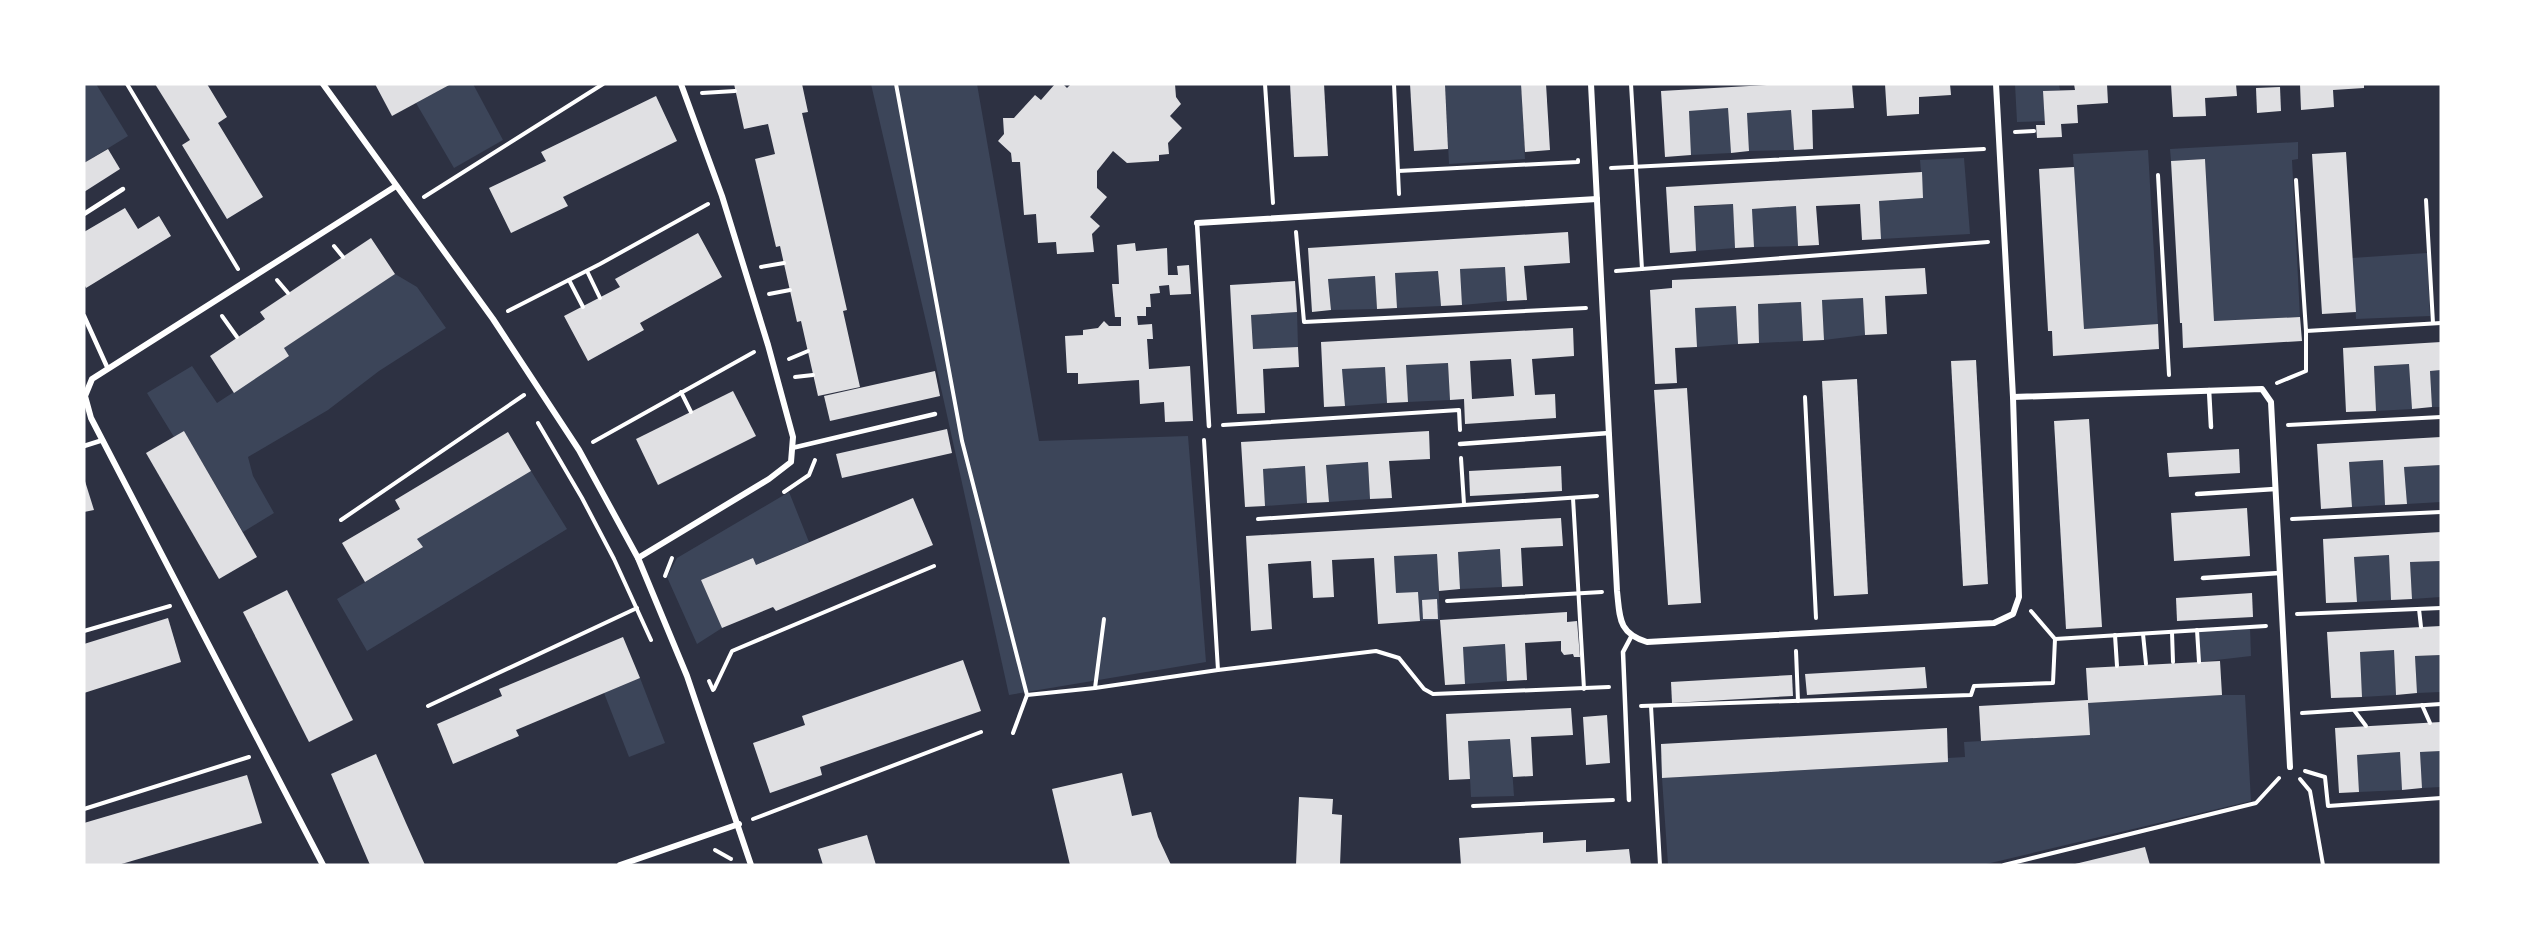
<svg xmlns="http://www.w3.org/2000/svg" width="2525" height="949" viewBox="0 0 2525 949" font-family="'Playfair Display',serif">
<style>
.green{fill:#3c4559}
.building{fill:#e0e0e3;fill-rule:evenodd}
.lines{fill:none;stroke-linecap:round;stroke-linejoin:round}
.path{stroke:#fff;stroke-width:4}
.service{stroke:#fff;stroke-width:4.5}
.minor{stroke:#fff;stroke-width:6}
</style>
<rect width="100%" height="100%" fill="#2d3142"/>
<g class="green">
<polygon points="84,84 96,84 128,136 84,163"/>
<polygon points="451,84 473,84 503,140 454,168 416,103"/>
<polygon points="871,84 977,84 1039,441 1188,436 1206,662 1009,695 933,352"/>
<polygon points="1445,84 1521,84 1525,159 1449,164"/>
<polygon points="2015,84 2059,84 2060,90 2043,91 2045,121 2017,122"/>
<polygon points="1728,108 1731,153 1691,155 1689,111"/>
<polygon points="1791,110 1794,150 1749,151 1747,113"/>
<polygon points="2298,142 2298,159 2292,160 2300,317 2214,321 2205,159 2171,161 2170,149"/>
<polygon points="2148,150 2158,324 2084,329 2073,154"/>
<polygon points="1964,158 1970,234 1881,239 1879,201 1923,198 1920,160"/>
<polygon points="1733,204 1735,248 1696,251 1694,207"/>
<polygon points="1796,206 1798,246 1754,247 1752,209"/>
<polygon points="2427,253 2430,316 2356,319 2352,258"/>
<polygon points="1505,267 1507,301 1462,305 1460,269"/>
<polygon points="1438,271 1441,306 1397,308 1395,273"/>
<polygon points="395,274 417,287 446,328 379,371 328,410 248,457 253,476 274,513 243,532 184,431 174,437 147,393 192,366 217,403 289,356 284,348"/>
<polygon points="1375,276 1377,309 1331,310 1328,279"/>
<polygon points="1863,298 1865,335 1824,340 1822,300"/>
<polygon points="1801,302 1803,341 1759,343 1758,304"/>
<polygon points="1736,306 1738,344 1697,347 1695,308"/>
<polygon points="1297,312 1298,347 1253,349 1251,315"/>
<polygon points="1448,363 1450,400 1408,402 1406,365"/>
<polygon points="2409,364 2412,409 2376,411 2374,366"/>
<polygon points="1385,367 1387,403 1345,406 1342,369"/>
<polygon points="2441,370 2441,407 2432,407 2430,371"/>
<polygon points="2383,460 2385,505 2352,507 2349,462"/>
<polygon points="1368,462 1370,499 1329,502 1326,465"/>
<polygon points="2441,465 2441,502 2407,504 2404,467"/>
<polygon points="1305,466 1307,503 1265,506 1263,469"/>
<polygon points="531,471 567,529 367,651 337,599 422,548 417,539"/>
<polygon points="789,492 809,542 756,565 753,558 701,580 722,628 697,644 667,577 677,558"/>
<polygon points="1500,549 1502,587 1460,589 1458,552"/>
<polygon points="1437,554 1440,620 1420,621 1418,593 1396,593 1394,556"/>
<polygon points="2389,555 2391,600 2357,602 2354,557"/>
<polygon points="2441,561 2441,597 2412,599 2410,562"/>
<polygon points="2250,627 2251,656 2199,662 2197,630"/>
<polygon points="1505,644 1507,681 1465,684 1463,647"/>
<polygon points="2394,650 2396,695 2362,697 2360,652"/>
<polygon points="2441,655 2441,692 2417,693 2415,656"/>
<polygon points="640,678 665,743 629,757 604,693"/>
<polygon points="2222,695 2245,695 2251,801 1982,865 1668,865 1662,778 1948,762 1948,758 1965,757 1964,742 2089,735 2088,703"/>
<polygon points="1510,739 1514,796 1471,797 1468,741"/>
<polygon points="2441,751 2441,787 2422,788 2420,752"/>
<polygon points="2400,752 2402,790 2359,792 2357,755"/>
</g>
<g class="building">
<polygon points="155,84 207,84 227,117 218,123 263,197 227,219 182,145 190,140"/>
<polygon points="375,84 451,84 392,116"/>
<polygon points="734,84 802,84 808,112 802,113 847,310 843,311 860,387 818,396 801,321 797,322 780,246 776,247 755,159 775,154 768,124 744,129"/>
<polygon points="1055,84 1063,84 1067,88 1071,84 1175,84 1176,97 1181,104 1170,116 1182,128 1168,143 1169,154 1159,155 1159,161 1127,163 1113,151 1097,171 1097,188 1107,197 1090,217 1100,226 1092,234 1094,252 1057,254 1056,242 1038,243 1036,214 1024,215 1020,162 1012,162 1011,153 998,141 1004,134 1003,118 1014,118 1035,95 1041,100"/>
<polygon points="1290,84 1324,84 1328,156 1294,157"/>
<polygon points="1410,84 1445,84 1448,149 1414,151"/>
<polygon points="1521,84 1546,84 1550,150 1525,152"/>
<polygon points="1785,84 1852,84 1854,108 1812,110 1813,149 1794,150 1791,110 1747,113 1749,151 1731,153 1728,108 1689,111 1691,155 1665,157 1661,91"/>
<polygon points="1885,84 1950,84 1951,95 1919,97 1919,114 1887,116"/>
<polygon points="2074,84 2107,84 2108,103 2077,105 2078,123 2061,124 2062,137 2037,138 2036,125 2045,125 2043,91 2075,90"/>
<polygon points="2171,84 2236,84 2237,96 2205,98 2206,116 2173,117"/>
<polygon points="2300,84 2364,84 2364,88 2333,90 2334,107 2301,110"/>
<polygon points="2280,87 2281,111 2257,113 2256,88"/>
<polygon points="656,96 677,141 563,197 568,206 511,233 489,188 546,161 541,152"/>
<polygon points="108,149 120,169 84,192 84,163"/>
<polygon points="2346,152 2356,312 2322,314 2312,154"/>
<polygon points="2205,159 2214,321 2300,317 2302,341 2183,348 2182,323 2180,323 2171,161"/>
<polygon points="2074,167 2084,329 2158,324 2159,349 2053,356 2052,331 2048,331 2039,169"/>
<polygon points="1922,172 1923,198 1879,201 1881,239 1862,240 1860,204 1816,206 1819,245 1798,246 1796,206 1752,209 1754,247 1735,248 1733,204 1694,206 1696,251 1670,253 1666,187"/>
<polygon points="125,208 138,229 159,216 171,236 86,288 84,284 84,232"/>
<polygon points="1568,232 1570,263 1524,266 1527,300 1507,301 1505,267 1460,269 1462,305 1441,306 1438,271 1395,273 1397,308 1377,309 1375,276 1328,279 1331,310 1312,312 1308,248"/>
<polygon points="698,233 722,277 640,323 644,330 588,361 564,316 620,287 615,279"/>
<polygon points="371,238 395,274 284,348 289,356 234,393 210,356 265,319 260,312"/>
<polygon points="1135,243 1136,251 1167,248 1168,275 1178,275 1177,266 1189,265 1191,294 1170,295 1169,285 1159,286 1160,293 1150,294 1151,307 1146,307 1146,316 1137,316 1138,325 1152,324 1153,339 1147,339 1149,369 1190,366 1193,421 1165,422 1164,402 1140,404 1139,380 1078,384 1078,373 1067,373 1065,336 1083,335 1083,330 1098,328 1104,321 1109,326 1121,326 1121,317 1115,317 1112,284 1119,284 1117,245"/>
<polygon points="1925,268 1927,294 1885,296 1887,334 1865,335 1863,298 1822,300 1824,340 1803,341 1801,302 1758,304 1759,343 1738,344 1736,306 1695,308 1697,347 1675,348 1677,383 1655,384 1650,290 1672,288 1672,280"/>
<polygon points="1295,281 1297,312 1251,315 1253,349 1298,347 1299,367 1263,369 1265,413 1237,414 1230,285"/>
<path d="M1573,328L1574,356L1532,359L1535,395L1555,394L1556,418L1465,424L1464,399L1450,400L1448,363L1406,365L1408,402L1387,403L1385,367L1342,369L1345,406L1324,407L1321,342ZM1511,359L1514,396L1472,399L1470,361Z"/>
<polygon points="2441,342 2441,370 2430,371 2432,407 2412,409 2409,364 2374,366 2376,411 2346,412 2343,348"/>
<polygon points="1976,360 1988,584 1963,586 1951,361"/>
<polygon points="935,371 940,396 830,421 824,396"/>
<polygon points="1857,379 1868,594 1834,596 1822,381"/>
<polygon points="1687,388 1701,603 1668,605 1654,390"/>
<polygon points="733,391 756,436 658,485 636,439"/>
<polygon points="2089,419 2102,627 2066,629 2054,421"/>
<polygon points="947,429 952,453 842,478 836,454"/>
<polygon points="184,431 257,557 219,579 146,453"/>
<polygon points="1429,431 1430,459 1389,461 1392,498 1370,499 1368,462 1326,465 1329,502 1307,503 1305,466 1263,469 1265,506 1245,507 1241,442"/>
<polygon points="508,432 531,471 417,539 423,547 365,582 342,543 400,509 395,500"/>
<polygon points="2441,437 2441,465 2404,467 2407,504 2385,505 2383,460 2349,462 2352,507 2321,509 2317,444"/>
<polygon points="2239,449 2240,473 2169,477 2167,453"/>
<polygon points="1561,466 1562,491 1470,496 1469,471"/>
<polygon points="84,478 94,510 84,512"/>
<polygon points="913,498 933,545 776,611 773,607 722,628 701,580 753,558 756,565"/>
<polygon points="2247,508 2250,556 2174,561 2171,513"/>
<polygon points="1561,518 1563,546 1521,548 1523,586 1502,587 1500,549 1458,552 1460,589 1439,591 1437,554 1394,556 1396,593 1418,592 1420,621 1378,624 1374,558 1332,560 1334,597 1313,598 1311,561 1268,564 1272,629 1251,631 1246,536"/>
<polygon points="2441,532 2441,561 2410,562 2412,599 2391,600 2389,555 2354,557 2357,602 2326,603 2323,539"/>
<polygon points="287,590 353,720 309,742 243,612"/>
<polygon points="2252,593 2253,617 2177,621 2176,598"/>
<polygon points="1437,599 1438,619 1423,619 1422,600"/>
<polygon points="1567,612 1567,622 1577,621 1580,657 1574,657 1573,654 1564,655 1561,651 1561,641 1525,643 1527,680 1507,681 1505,644 1463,647 1465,684 1445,685 1440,620"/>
<polygon points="168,618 181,662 84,693 84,644"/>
<polygon points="2441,626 2441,655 2415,656 2417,693 2396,695 2394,650 2360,652 2362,697 2331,698 2327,632"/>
<polygon points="623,637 640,678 516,730 519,736 453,764 437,724 502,696 499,689"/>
<polygon points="963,660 981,711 820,767 822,775 770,793 753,743 805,725 802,716"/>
<polygon points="2220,661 2222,695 2088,703 2090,735 1981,741 1979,706 2088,700 2086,668"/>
<polygon points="1925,667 1927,688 1807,695 1805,674"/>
<polygon points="1792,675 1793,696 1672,703 1671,682"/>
<polygon points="1571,708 1573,735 1531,737 1533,776 1513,777 1510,739 1468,741 1470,779 1449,780 1446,714"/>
<polygon points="1607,715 1610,763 1586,765 1583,717"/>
<polygon points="2441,722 2441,751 2420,752 2422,788 2402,790 2400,752 2357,755 2359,792 2339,793 2335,728"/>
<polygon points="1947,728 1948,762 1662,778 1661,744"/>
<polygon points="376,754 406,823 425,865 370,865 331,774"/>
<polygon points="1122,773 1132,816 1151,812 1158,837 1171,865 1070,865 1052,789"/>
<polygon points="247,775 262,823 118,865 84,865 84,823"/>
<polygon points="1299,797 1333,799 1332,814 1342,815 1340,865 1296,865"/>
<polygon points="1543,832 1543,843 1586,840 1586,852 1629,849 1631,865 1461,865 1459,838"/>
<polygon points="867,835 876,865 823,865 818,849"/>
<polygon points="2145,847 2150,865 2075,865 2075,864"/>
</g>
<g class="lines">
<g class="path">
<polyline points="127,84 238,269"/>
<polyline points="896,84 962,441 1027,695 1013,733"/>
<polyline points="1265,84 1273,203"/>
<polyline points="1394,84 1399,194"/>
<polyline points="1631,84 1642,269"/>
<polyline points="702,93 735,91"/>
<polyline points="2015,132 2034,131"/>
<polyline points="1611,168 1984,149"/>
<polyline points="1398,171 1578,162 1578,160"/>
<polyline points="2158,175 2169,375"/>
<polyline points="2296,180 2306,331 2441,323"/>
<polyline points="424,197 603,84"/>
<polyline points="2426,200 2433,323"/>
<polyline points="1296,232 1304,322 1586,308"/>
<polyline points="334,246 343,257"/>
<polyline points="761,267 784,263"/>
<polyline points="587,271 600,298"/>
<polyline points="1616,271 1988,242"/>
<polyline points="277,280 288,293"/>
<polyline points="569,280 583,307"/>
<polyline points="769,294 790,290"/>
<polyline points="508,311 600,264 708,204"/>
<polyline points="222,316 237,337"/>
<polyline points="789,359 808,351"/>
<polyline points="795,377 813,375"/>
<polyline points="2277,383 2306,371 2306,331"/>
<polyline points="681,392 691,412"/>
<polyline points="1805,397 1816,618"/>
<polyline points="538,423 582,498 614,559 651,640"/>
<polyline points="1223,425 1459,410 1460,430"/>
<polyline points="2288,425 2441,417"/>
<polyline points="1204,440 1218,670"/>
<polyline points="593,442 754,352"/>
<polyline points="1461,458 1464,504"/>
<polyline points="784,492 809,475 815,460"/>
<polyline points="1573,498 1584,689"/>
<polyline points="1258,519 1597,496"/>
<polyline points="2292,519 2441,512"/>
<polyline points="341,520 524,395"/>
<polyline points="665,576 672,558"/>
<polyline points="1447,601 1602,592"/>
<polyline points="2419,609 2421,627"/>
<polyline points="2031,611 2055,639 2266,626"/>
<polyline points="2297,614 2441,608"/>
<polyline points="2197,630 2199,662"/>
<polyline points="84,631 170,606"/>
<polyline points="2172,632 2173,662"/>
<polyline points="2143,634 2146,664"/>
<polyline points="2115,635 2117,666"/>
<polyline points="1796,651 1798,701"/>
<polyline points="709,681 713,690"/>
<polyline points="1095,688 1104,619"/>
<polyline points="714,689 732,651 934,566"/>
<polyline points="1027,695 1095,688 1218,670 1376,651 1399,658 1424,689 1433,694 1609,687"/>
<polyline points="2422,705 2430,723"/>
<polyline points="428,706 637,608"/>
<polyline points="1641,706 1971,695 1974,686 2053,683 2055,639"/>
<polyline points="1651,706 1660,865"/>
<polyline points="2354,710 2366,726"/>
<polyline points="2302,713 2441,704"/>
<polyline points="2305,771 2325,777 2328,806 2441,798"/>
<polyline points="2300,779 2310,791 2323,865"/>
<polyline points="1473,806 1613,800"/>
<polyline points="84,809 249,757"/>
<polyline points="753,819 981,732"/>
<polyline points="715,850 731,859"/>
<polyline points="2004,865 2256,803 2279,778"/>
</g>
<g class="service">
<polyline points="84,214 123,189"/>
<polyline points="1197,223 1209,426"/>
<polyline points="84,316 108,369"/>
<polyline points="2209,390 2211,427"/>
<polyline points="1460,444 1609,433"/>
<polyline points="84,446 103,440"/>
<polyline points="792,448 935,414"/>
<polyline points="2197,494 2275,489"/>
<polyline points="2203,578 2279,573"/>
<polyline points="1629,800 1623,652 1631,637"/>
</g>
<g class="minor">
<polyline points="323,84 493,319 579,450 638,558 687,676 751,865"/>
<path d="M1591,84L1617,591C1620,618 1618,633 1647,642L1994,623L2013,614L2019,597L2013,397L1996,84"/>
<polyline points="1197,223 1597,199"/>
<polyline points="2013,397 2262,389 2271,402 2290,767"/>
<polyline points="638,558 769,479 791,462 793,437 768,345 722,196 681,84"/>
<polyline points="323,865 91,418 85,396 92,379 396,186"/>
<polyline points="620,865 739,824"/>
</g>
</g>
<rect width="2525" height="949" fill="none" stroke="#ffffff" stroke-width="171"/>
</svg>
